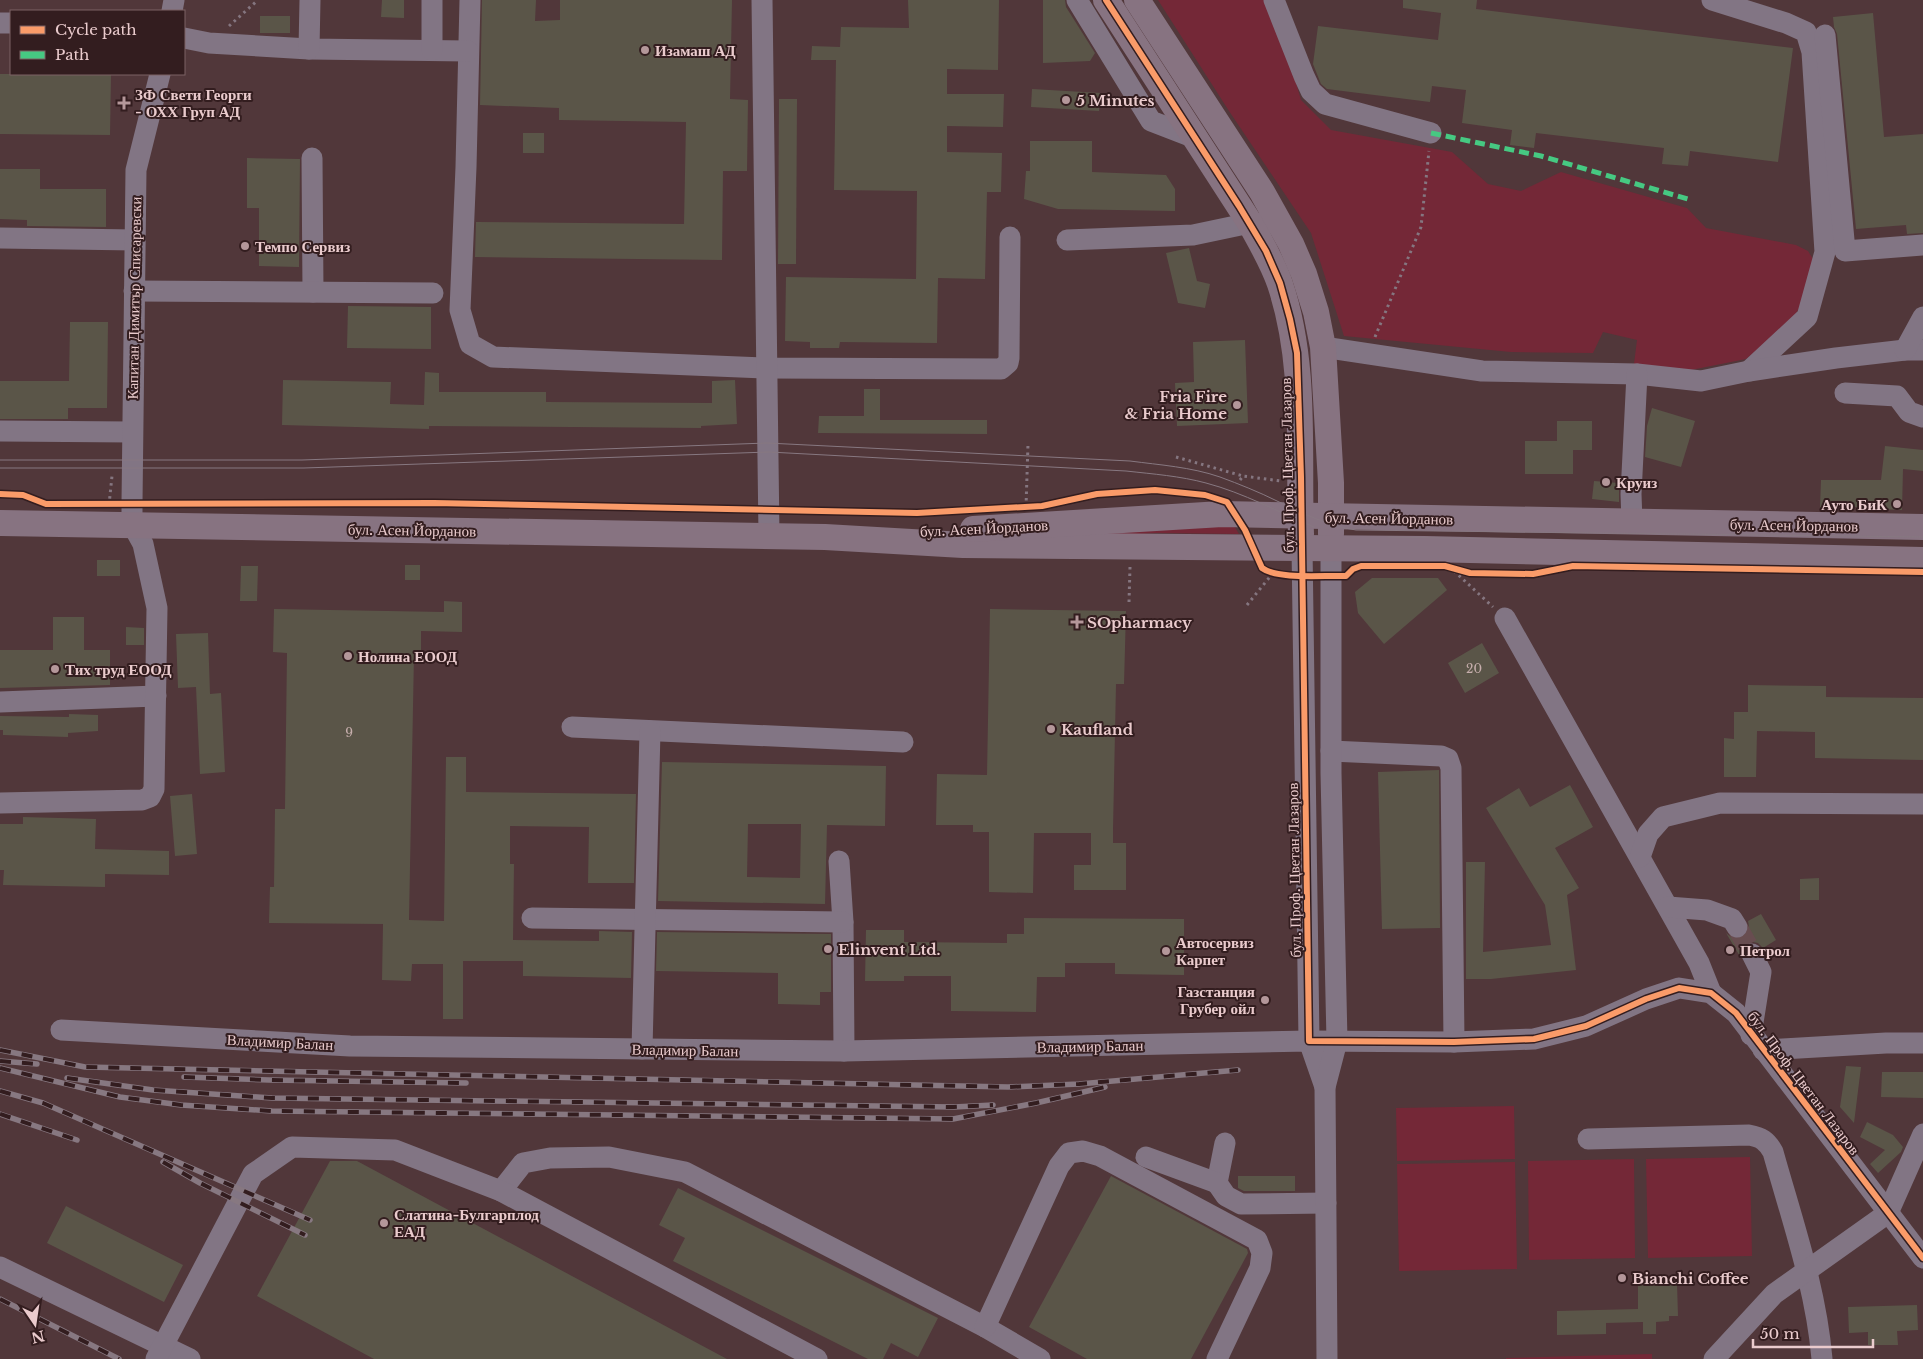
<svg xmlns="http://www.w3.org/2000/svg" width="1923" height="1359" viewBox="0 0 1923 1359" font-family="'Libre Baskerville',serif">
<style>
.green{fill:#742837}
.building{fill:#5a5548;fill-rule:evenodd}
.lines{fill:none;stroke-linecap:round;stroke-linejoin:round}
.minor-tunnel{stroke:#684d50;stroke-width:21;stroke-dasharray:21 11;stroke-linecap:butt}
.path{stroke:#857680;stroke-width:3;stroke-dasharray:2.5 4;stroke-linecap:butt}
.minor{stroke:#827584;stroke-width:21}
.major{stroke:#877381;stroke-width:26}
.tram{stroke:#877881;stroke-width:1}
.rail-casing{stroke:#877881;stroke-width:5.5}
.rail{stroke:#331d1f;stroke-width:4;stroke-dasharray:11;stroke-linecap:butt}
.quiet{stroke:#46c982;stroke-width:5;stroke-dasharray:10 5;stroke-linecap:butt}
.cycleway-casing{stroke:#331d1f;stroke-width:9}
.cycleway{stroke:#fa9b69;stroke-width:6}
.poi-dot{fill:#b4979a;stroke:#331d1f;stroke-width:2}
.labels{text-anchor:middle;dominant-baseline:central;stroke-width:4;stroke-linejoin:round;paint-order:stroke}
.number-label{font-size:12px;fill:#c6aeac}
.poi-label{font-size:15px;font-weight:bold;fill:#eacbcd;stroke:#331d1f;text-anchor:start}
.street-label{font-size:15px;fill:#eacbcd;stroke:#331d1f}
</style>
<rect width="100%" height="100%" fill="#51373a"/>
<g class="green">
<polygon points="1158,0 1265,0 1289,58 1301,100 1331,130 1452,152 1488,184 1521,191 1561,172 1687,208 1706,228 1796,245 1808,251 1815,262 1803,302 1790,323 1746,359 1691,370 1634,364 1637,340 1603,332 1593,353 1511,352 1344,336 1311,233 1229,111"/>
<polygon points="1233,524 1239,534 1156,533 1074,538 1013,533"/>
<polygon points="1514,1106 1515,1159 1397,1161 1396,1108"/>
<polygon points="1750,1157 1752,1256 1648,1258 1646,1159"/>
<polygon points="1634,1159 1635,1258 1529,1260 1528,1161"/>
<polygon points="1515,1162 1517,1269 1399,1271 1397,1164"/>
<polygon points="1652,1354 1652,1359 1506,1359 1506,1358"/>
</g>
<g class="building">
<polygon points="382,0 404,0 404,18 381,17"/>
<polygon points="482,0 536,0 535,21 560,20 560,0 732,0 730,99 748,100 747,171 723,171 722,260 475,257 476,222 684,224 686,122 559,120 559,108 480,105"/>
<polygon points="908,0 999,0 998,70 947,69 947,94 1004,94 1003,127 947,126 947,152 1002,153 1001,192 987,192 985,279 938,278 937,343 840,342 839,348 810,348 810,342 785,341 786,277 916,279 917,191 834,190 836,60 811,60 812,46 840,47 841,27 909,28"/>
<polygon points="1043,0 1065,0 1066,7 1095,53 1090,61 1043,63"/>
<polygon points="1403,0 1477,0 1476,9 1793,48 1778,162 1690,151 1688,166 1662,164 1664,148 1536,133 1534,148 1510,145 1512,130 1462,123 1466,90 1432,86 1430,102 1327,89 1321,84 1313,64 1318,26 1438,40 1441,13 1403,8"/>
<polygon points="1873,13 1884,137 1923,134 1923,233 1907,234 1906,225 1856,229 1837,34 1834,27 1833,17"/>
<rect x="260" y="16" width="30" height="17"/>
<polygon points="0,74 111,74 110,135 0,134"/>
<polygon points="1032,89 1101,93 1099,111 1031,107"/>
<polygon points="779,99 797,99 796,264 778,264"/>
<rect x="523" y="133" width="21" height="20"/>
<polygon points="1030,141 1092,141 1092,172 1166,175 1175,189 1175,211 1058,209 1024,199 1026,171 1030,171"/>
<polygon points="247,158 300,159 299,267 259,266 259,208 247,208"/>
<polygon points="0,169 40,169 40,189 106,189 106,227 27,226 27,220 0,219"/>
<polygon points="1189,248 1197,281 1210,284 1205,308 1178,303 1166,253"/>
<polygon points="348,306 431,307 431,349 347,348"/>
<polygon points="70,322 108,322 107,408 68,408 68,419 0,419 0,381 69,381"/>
<polygon points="1245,340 1248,423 1177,426 1175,383 1194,382 1193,342"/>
<polygon points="425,372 439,373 439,392 546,392 546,402 712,403 712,381 735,380 737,424 701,426 701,428 429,426 429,429 282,425 283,380 391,382 390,404 424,405"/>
<polygon points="864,389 880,389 880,420 987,420 987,434 818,433 819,416 864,416"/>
<polygon points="1652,408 1695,421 1681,467 1645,457 1647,426"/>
<polygon points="1557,421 1592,421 1592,450 1573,450 1573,474 1525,474 1525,441 1557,441"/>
<polygon points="1885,446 1923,450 1923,471 1903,469 1902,510 1878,509 1878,507 1820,507 1821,480 1881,480"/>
<polygon points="1594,481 1619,483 1619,502 1592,499"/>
<rect x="97" y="560" width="23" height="16"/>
<rect x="405" y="565" width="15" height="15"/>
<polygon points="241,566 258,566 257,601 240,601"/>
<polygon points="1372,578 1438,578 1447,590 1384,644 1358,613 1355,592"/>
<polygon points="444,601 462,602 462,632 421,631 421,654 414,654 409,920 444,921 446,757 466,757 466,792 636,794 634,883 588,883 589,827 510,826 510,864 514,864 513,940 599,941 599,931 632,932 631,978 523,976 523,961 463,961 463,1019 443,1019 443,964 412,964 411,981 382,980 383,924 269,923 270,887 274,887 275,809 285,809 287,653 273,652 274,609 444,612"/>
<polygon points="990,609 1126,611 1124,684 1116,684 1113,830 1113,843 1126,843 1126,890 1074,890 1074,865 1091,865 1091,833 1034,833 1033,893 989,892 989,832 973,832 973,825 936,825 937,774 987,775"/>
<polygon points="53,617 84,617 84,650 110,650 110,685 0,688 0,650 53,650"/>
<polygon points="126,627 144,628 144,645 126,645"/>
<polygon points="208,633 210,694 221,693 225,772 200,774 196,687 178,688 176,634"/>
<polygon points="1482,643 1499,673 1465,693 1448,663"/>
<polygon points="1748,685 1826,686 1826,697 1923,698 1923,760 1815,758 1815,732 1757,731 1756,777 1724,777 1724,738 1734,739 1734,712 1748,712"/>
<polygon points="69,714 98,715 98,731 68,733 68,737 3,735 3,730 0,730 0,716 69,717"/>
<path d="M662,762L886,766L885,826L827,825L825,904L658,901ZM748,824H801L800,878L747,877Z"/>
<polygon points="1439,770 1440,928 1382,929 1378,772"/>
<polygon points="1570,785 1593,827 1555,848 1579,888 1567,895 1576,970 1491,979 1466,979 1466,862 1485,862 1483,952 1551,945 1545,905 1486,808 1519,788 1530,807"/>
<polygon points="192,794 197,854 175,856 170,796"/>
<polygon points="23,817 96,819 95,849 169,851 169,875 105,874 105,887 3,885 4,870 0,870 0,824 23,824"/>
<polygon points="1819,878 1819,900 1800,900 1800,879"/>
<polygon points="1761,914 1776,940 1763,948 1758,943 1753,942 1746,943 1741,948 1741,958 1726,933 1732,938 1737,939 1743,938 1748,932 1749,927 1748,921"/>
<polygon points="1024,918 1184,919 1184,975 1115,974 1115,963 1065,963 1065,977 1037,977 1036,1012 951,1011 951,976 904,976 904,981 865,981 866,930 904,930 904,942 1007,943 1007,934 1024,934"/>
<polygon points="657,932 831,934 831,992 820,992 820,1005 778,1004 778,973 656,971"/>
<polygon points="1846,1066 1861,1067 1854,1123 1840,1107"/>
<polygon points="1882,1072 1923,1072 1923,1098 1881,1097"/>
<polygon points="1867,1122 1893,1135 1903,1147 1901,1152 1878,1173 1870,1164 1885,1150 1860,1137"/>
<polygon points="330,1161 357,1161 727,1359 374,1359 257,1296"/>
<polygon points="1111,1176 1247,1249 1248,1253 1191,1359 1087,1359 1029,1327"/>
<polygon points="1238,1176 1295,1176 1295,1191 1244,1191 1238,1188"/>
<polygon points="678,1188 938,1318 918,1357 891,1343 883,1359 868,1359 673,1261 685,1238 659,1225"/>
<polygon points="66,1206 183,1265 164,1302 47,1243"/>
<polygon points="1677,1283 1678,1316 1669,1316 1669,1321 1656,1322 1656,1334 1643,1334 1643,1322 1606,1323 1606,1334 1557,1335 1557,1311 1638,1309 1638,1284"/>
<polygon points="1917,1305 1918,1330 1897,1331 1898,1345 1868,1345 1868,1332 1849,1333 1848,1307"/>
</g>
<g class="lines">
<polyline class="minor-tunnel" points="1737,927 1752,954"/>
<g class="path">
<polyline points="229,26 258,0"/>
<polyline points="1375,337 1421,227 1429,151"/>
<polyline points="1176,457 1243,476"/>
<polyline points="1240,480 1243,476 1281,481"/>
<polyline points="1174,491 1174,485"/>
<polyline points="109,505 112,476"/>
<polyline points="1026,507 1028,444"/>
<polyline points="1454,571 1493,607"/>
<polyline points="1129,602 1130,567"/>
<polyline points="1247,605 1273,573"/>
</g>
<g class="minor">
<polyline points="470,0 466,167 460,310 470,344 493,357 766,368 1001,369 1008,363 1009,358 1010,237"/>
<polyline points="762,0 769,536"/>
<polyline points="1077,0 1151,121 1195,138"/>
<polyline points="1274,0 1304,76 1311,91 1325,104 1431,133"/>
<polyline points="1712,0 1786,23 1806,32 1812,52 1825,252 1807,317 1749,371"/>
<polyline points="172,11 174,0"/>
<polyline points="0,23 11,23"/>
<polyline points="1825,35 1845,251 1923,245"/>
<polyline points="184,38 209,43 309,49 468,51"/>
<polyline points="309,49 310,0"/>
<polyline points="432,50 432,0"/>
<polyline points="312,158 313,292"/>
<polyline points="0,238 135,240"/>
<polyline points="1067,240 1193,235 1250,223 1266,224"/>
<polyline points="134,291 433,293"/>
<polyline points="1323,347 1482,371 1637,374 1701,381 1749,371 1836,358 1905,350 1923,350"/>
<polyline points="1905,350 1923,317"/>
<polyline points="1845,393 1897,396 1909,412 1923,417"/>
<polyline points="0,431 132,432"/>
<polyline points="1632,522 1631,494 1637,374"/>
<polyline points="1302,547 1309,1041 1325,1087"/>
<polyline points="1505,618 1699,963 1711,993"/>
<polyline points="0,702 156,696"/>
<polyline points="572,727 903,742"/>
<polyline points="1331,751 1441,756 1448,759 1451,768 1454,1042"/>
<polyline points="0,803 142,800 150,797 154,789 157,608 143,544 132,524 132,503 136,170 160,74"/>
<polyline points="1640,857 1648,834 1663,817 1720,803 1923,804"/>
<polyline points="839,861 843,922 844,1051"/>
<polyline points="1668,907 1707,910 1732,919 1737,927"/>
<polyline points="532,918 843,922"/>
<polyline points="61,1030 350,1046 844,1051 1309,1041 1454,1042 1534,1039 1586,1026 1646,999 1679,988 1711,993 1736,1013 1923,1258"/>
<polyline points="1751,1035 1761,972 1752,954"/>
<polyline points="642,1049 650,731"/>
<polyline points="1763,1050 1886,1043 1923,1043"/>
<path d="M1588,1139L1749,1135C1761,1137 1767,1141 1773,1152C1792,1220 1816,1288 1822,1359"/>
<polyline points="1225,1143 1217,1183 1226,1196 1241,1204 1326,1203"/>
<polyline points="1146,1157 1217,1183"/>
<polyline points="501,1191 523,1163 550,1158 609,1157 685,1172 985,1327 1040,1359"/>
<polyline points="0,1267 190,1359"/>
<polyline points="985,1327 1059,1166 1069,1153 1083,1151 1100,1156 1257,1240 1262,1253 1260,1268 1217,1359"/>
<polyline points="156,1359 253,1174 292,1147 395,1150 501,1191 817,1359"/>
<polyline points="1327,1359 1325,1087 1337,1041 1331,773 1331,548"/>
<polyline points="1714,1359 1774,1294 1888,1213 1923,1134"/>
</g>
<g class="major">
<path d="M1106,0L1250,223C1261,243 1273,263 1280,284C1307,365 1298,451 1301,534"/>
<polyline points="1137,0 1262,192 1291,244 1304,274 1316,312 1323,347 1331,483 1331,534"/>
<polyline points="0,523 825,537 963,545 1425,549 1923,560"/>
<polyline points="973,529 1222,514 1923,527"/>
</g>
<g class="tram">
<path d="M0,460H302L767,443L1130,461C1160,465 1191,467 1220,477C1239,484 1259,492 1277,501C1303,513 1327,526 1356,530L1923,537"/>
<path d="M0,468H304L769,452L1126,471C1153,474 1180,476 1206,483C1244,493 1278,512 1314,527"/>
<polyline points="1388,537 1500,539"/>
</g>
<g class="rail-casing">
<g id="rail">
<polyline points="0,1050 85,1067 1008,1087 1079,1084 1238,1070"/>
<polyline points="0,1061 37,1064"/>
<polyline points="0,1068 120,1097 181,1105 272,1111 953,1119 1036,1103 1105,1087"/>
<polyline points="184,1077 269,1080 466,1083"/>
<polyline points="67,1078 153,1090 272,1098 954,1107 993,1105"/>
<polyline points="0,1091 43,1103 310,1220"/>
<polyline points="0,1114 77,1140"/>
<polyline points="163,1162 200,1183 305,1235"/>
<polyline points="0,1299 119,1359"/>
</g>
</g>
<use href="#rail" class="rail"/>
<polyline class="quiet" points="1431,133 1541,156 1691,200"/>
<g class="cycleway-casing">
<g id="cycleway">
<polyline points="1106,0 1239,206 1266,251 1280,283 1290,319 1297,353 1301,477 1309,1041 1454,1042 1534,1039 1586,1026 1646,999 1679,988 1711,993 1736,1013 1923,1258"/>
<path d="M0,494L23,495L46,504L434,503L917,513L1042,506L1097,494L1155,490L1205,495L1227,502L1245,530L1262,568C1278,580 1324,575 1346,576L1353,569L1361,566H1445L1470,573L1533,574L1573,566L1923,572"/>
</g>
</g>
<use href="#cycleway" class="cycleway"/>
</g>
<g class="poi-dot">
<circle cx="645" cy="50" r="5"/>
<circle cx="1066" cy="100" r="5"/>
<path d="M121.5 95.5h5v5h5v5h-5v5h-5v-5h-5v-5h5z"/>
<circle cx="245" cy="246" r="5"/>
<circle cx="1237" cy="405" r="5"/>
<circle cx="1606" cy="482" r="5"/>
<circle cx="1897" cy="504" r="5"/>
<path d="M1074.5 614.5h5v5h5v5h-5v5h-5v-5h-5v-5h5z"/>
<circle cx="348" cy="656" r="5"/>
<circle cx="55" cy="669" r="5"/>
<circle cx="1051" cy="729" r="5"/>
<circle cx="828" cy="949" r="5"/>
<circle cx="1730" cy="950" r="5"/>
<circle cx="1166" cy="951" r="5"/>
<circle cx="1265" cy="1000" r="5"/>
<circle cx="384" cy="1223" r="5"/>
<circle cx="1622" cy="1278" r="5"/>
</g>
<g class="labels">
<g class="number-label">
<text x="1474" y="668">20</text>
<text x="349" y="732">9</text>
</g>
<g class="poi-label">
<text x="655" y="50">Изамаш АД</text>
<text x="135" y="94">ЗФ Свети Георги<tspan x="135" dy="17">- ОХХ Груп АД</tspan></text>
<text x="1076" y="100">5 Minutes</text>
<text x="255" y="246">Темпо Сервиз</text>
<text x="1227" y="396" text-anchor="end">Fria Fire<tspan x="1227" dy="17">&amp; Fria Home</tspan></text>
<text x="1616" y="482">Круиз</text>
<text x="1887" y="504" text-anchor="end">Ауто БиК</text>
<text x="1087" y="622">SOpharmacy</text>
<text x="358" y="656">Нолина ЕООД</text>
<text x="65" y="669">Тих труд ЕООД</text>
<text x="1061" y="729">Kaufland</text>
<text x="1176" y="942">Автосервиз<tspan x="1176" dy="17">Карпет</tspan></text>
<text x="838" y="949">Elinvent Ltd.</text>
<text x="1740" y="950">Петрол</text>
<text x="1255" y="991" text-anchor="end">Газстанция<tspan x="1255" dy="17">Грубер ойл</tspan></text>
<text x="394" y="1214">Слатина-Булгарплод<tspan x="394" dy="17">ЕАД</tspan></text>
<text x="1632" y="1278">Bianchi Coffee</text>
</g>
<g class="street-label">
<text transform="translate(134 298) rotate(-89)">Капитан Димитър Списаревски</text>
<text transform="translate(1287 465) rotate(-91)">бул. Проф. Цветан Лазаров</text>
<text transform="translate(1389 518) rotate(1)">бул. Асен Йорданов</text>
<text transform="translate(1794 525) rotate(1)">бул. Асен Йорданов</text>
<text transform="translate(984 528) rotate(-3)">бул. Асен Йорданов</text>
<text transform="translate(412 530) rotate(1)">бул. Асен Йорданов</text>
<text transform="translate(1294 870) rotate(-91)">бул. Проф. Цветан Лазаров</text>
<text transform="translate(280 1042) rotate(3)">Владимир Балан</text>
<text transform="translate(1090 1046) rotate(-1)">Владимир Балан</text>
<text transform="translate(685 1050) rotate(1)">Владимир Балан</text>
<text transform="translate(1804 1083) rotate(53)">бул. Проф. Цветан Лазаров</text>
</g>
</g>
<rect x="10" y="10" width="175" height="65" fill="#331d1f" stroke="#7c6365"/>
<rect x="20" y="26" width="25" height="8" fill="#fa9b69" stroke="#7c6365"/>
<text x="55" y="35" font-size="15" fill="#eacbcd">Cycle path</text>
<rect x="20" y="51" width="25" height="8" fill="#46c982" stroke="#7c6365"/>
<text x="55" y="60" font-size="15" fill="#eacbcd">Path</text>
<g transform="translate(35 1324) rotate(167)" stroke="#331d1f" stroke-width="4" paint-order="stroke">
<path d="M0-4L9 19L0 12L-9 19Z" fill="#eacbcd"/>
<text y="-8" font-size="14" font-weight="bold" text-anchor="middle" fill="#eacbcd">N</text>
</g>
<path d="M1753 1339v8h120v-8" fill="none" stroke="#eacbcd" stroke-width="2.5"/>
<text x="1760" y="1339" font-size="15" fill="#eacbcd" stroke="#331d1f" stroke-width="4" paint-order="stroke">50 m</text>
</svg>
